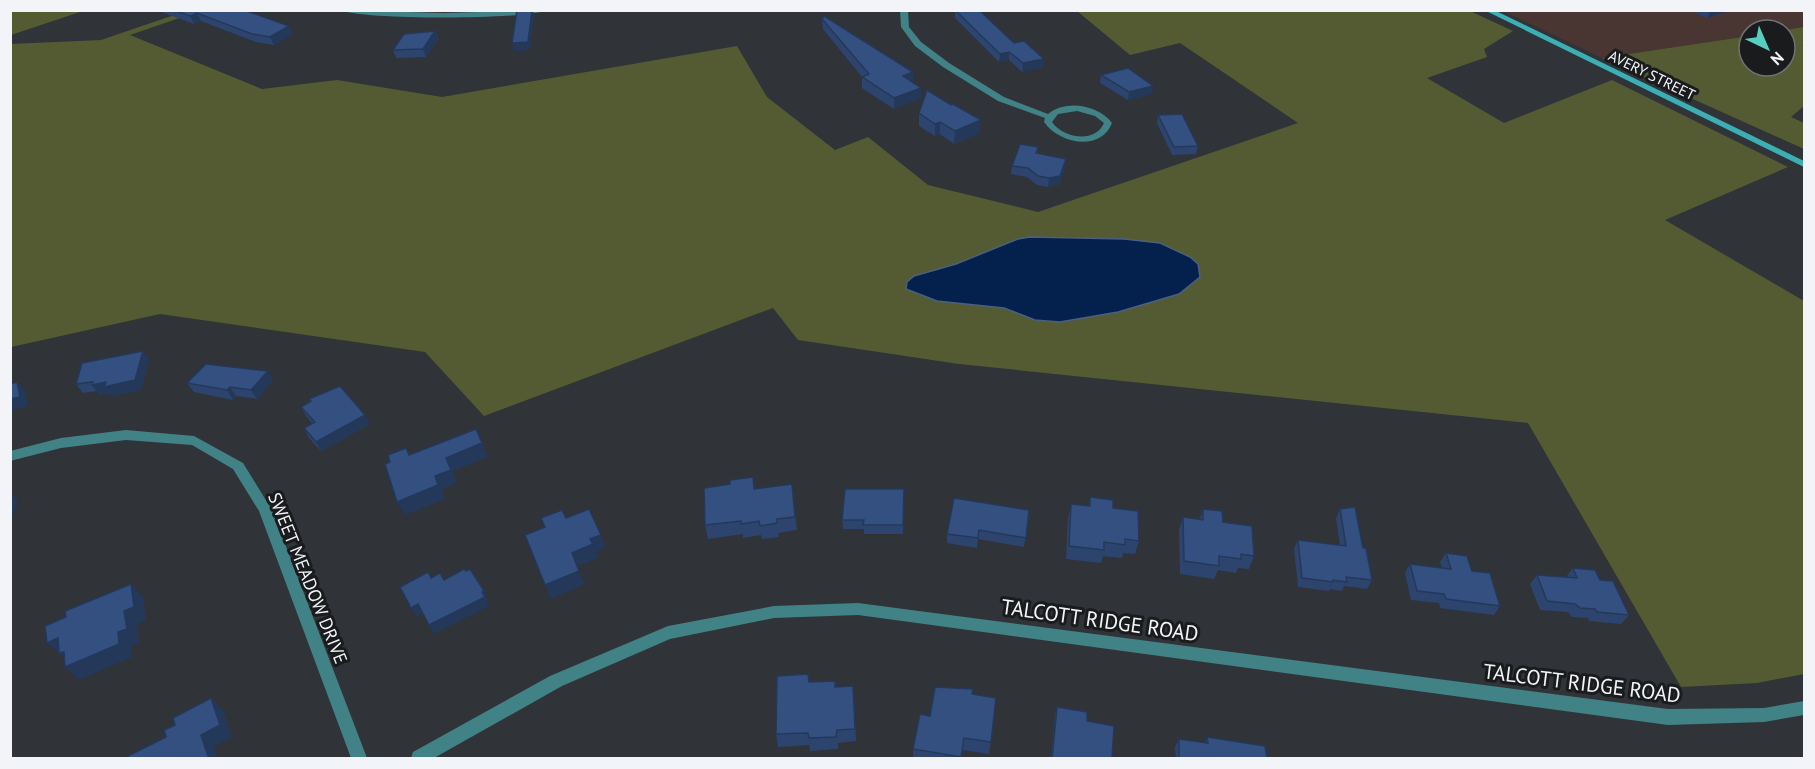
<svg xmlns="http://www.w3.org/2000/svg" width="1815" height="769" viewBox="0 0 1815 769" font-family="'PT Sans',sans-serif">
<style>
.education{fill:#493531}
.green{fill:#545b33}
.water{fill:#03214c;stroke:#4b6080;stroke-width:1.5}
.lines{fill:none;stroke-linecap:round;stroke-linejoin:round}
.minor{fill:#418286;fill-rule:evenodd}
.secondary{fill:#3cafb4;fill-rule:evenodd}
.wall{fill:#2d456e}
.shaded-wall{fill:#24385a}
.building{fill:#345080;stroke:#24385a;stroke-width:1.5}
.labels{text-anchor:middle;dominant-baseline:central;stroke-width:6;stroke-linejoin:round;paint-order:stroke}
.far-street-label{font-size:15px;fill:#f2f4f8;stroke:#191b1d}
.street-label{font-size:18px;fill:#f2f4f8;stroke:#191b1d}
.near-street-label{font-size:21px;fill:#f2f4f8;stroke:#191b1d}
</style>
<rect width="100%" height="100%" fill="#303338"/>
<polygon class="education" points="1503,11 1804,11 1804,27 1785,30 1749,30 1749,36 1602,58"/>
<g class="green">
<polygon points="83,11 11,35 11,11"/>
<polygon points="186,11 200,11 130,35 262,89 337,80 442,97 737,46 767,97 835,150 868,137 928,185 1038,212 1298,123 1180,43 1130,55 1077,11 1470,11 1513,31 1484,49 1487,57 1427,78 1504,123 1612,80 1788,167 1665,220 1804,301 1804,674 1757,683 1681,687 1528,423 959,364 798,340 773,308 484,416 425,352 160,314 11,347 10,44 101,40"/>
<polygon points="1804,27 1804,45 1802,45 1804,47 1804,106 1791,117 1804,123 1804,149 1602,58 1749,36 1749,66 1785,66 1785,30"/>
</g>
<polygon class="water" points="1030,237 1124,239 1160,243 1190,257 1198,264 1200,277 1179,294 1118,312 1060,322 1035,320 1004,308 937,301 906,289 907,282 914,276 956,264 1018,239"/>
<g class="lines">
<g class="minor">
<path d="M340,10L444,13L548,10C526,20 362,20 340,10Z"/>
<path d="M900,10H908L909,27L921,42L949,63L1004,97L1048,114C1066,99 1099,105 1112,123C1101,152 1059,144 1044,122L1045,118L998,101L943,67L915,46L901,27ZM1077,111L1095,116L1104,123C1095,144 1063,138 1052,122L1058,114Z"/>
<polygon points="126,430 194,436 243,463 272,510 367,758 351,758 259,511 233,469 192,445 126,440 61,448 10,461 10,451 61,438"/>
<polygon points="858,603 1668,709 1764,708 1804,701 1804,715 1764,722 1668,725 858,615 774,618 670,639 562,686 434,758 411,758 413,752 550,676 668,626 774,606"/>
</g>
<polygon class="secondary" points="1484,10 1494,10 1804,161 1804,167"/>
</g>
<g class="wall">
<polygon points="156,10 244,10 293,34 274,45 256,42 201,21 194,24"/>
<polygon points="955,10 1014,43 1043,67 1022,72 1009,60 999,62 955,18"/>
<polygon points="1690,10 1733,10 1707,18"/>
<polygon points="822,19 921,88 921,98 894,109 862,88 862,77 823,29"/>
<polygon points="435,31 438,39 426,57 396,58 393,50"/>
<polygon points="1101,75 1153,86 1151,94 1128,100 1100,83"/>
<polygon points="919,113 980,133 954,144 940,134 935,136 919,126"/>
<polygon points="1158,115 1198,146 1196,154 1172,155 1157,123"/>
<polygon points="1038,147 1038,153 1066,159 1065,168 1059,185 1048,187 1037,185 1027,177 1011,174 1012,166"/>
<polygon points="143,351 149,360 141,390 111,396 108,393 99,395 97,391 83,393 76,384"/>
<polygon points="273,381 257,399 236,396 233,400 194,392 187,383"/>
<polygon points="309,399 370,424 321,451 309,438 304,428 313,424 306,416 301,407 311,401"/>
<polygon points="753,477 755,489 792,484 797,530 778,533 779,537 762,539 761,535 743,538 743,534 708,539 705,525 730,484"/>
<polygon points="904,489 903,534 864,534 864,529 843,529 842,520"/>
<polygon points="1090,497 1113,508 1139,541 1135,554 1123,553 1122,558 1103,556 1101,563 1066,559 1068,518 1071,504 1089,506"/>
<polygon points="1203,509 1223,522 1254,556 1249,569 1238,568 1236,573 1218,570 1214,579 1180,574 1179,530 1183,517 1200,519"/>
<polygon points="1340,509 1363,548 1372,580 1367,589 1344,586 1342,591 1330,589 1329,591 1298,587 1294,549 1298,540 1340,545 1336,518"/>
<polygon points="1029,510 1024,547 978,539 977,548 947,543 947,534"/>
<polygon points="1446,553 1472,571 1500,606 1494,615 1440,608 1439,603 1411,600 1405,573 1410,564 1442,568 1440,562"/>
<polygon points="1573,568 1600,580 1629,615 1621,624 1589,621 1588,618 1572,617 1568,612 1540,610 1530,584 1537,575 1566,577"/>
<polygon points="835,681 835,687 854,699 856,741 838,743 838,749 810,751 809,745 778,747 776,734 809,682"/>
<polygon points="972,694 996,698 989,754 963,750 961,759 913,759 913,749 930,716"/>
<polygon points="1057,707 1112,759 1051,759 1055,715"/>
<polygon points="1207,737 1267,759 1176,759 1175,747 1179,739 1205,743"/>
</g>
<g class="shaded-wall">
<polygon points="532,10 533,10 534,15 530,50 514,51 512,43"/>
<polygon points="1711,10 1733,10 1707,18"/>
<polygon points="197,13 201,21 194,24 190,16"/>
<polygon points="289,26 293,34 274,45 270,37"/>
<polygon points="435,31 438,39 426,57 423,49"/>
<polygon points="1009,52 1009,60 999,62 1000,54"/>
<polygon points="1044,59 1043,67 1022,72 1023,63"/>
<polygon points="913,72 913,83 903,76"/>
<polygon points="1153,86 1151,94 1128,100 1129,92"/>
<polygon points="921,88 921,98 894,109 894,98"/>
<polygon points="981,120 980,133 954,144 955,131"/>
<polygon points="940,122 940,134 935,136 935,124"/>
<polygon points="1066,159 1065,168 1059,185 1048,187 1049,178"/>
<polygon points="143,351 149,360 141,390 111,396 108,393 99,395 92,385"/>
<polygon points="268,371 273,381 257,399 251,390"/>
<polygon points="17,382 25,391 28,406 10,411 10,399"/>
<polygon points="230,387 236,396 233,400 227,390"/>
<polygon points="365,415 370,424 321,451 316,442"/>
<polygon points="476,429 488,457 453,471 457,483 442,489 445,499 405,515 397,502 435,476 446,458"/>
<polygon points="10,493 18,500 10,524"/>
<polygon points="601,535 606,548 596,552 598,558 577,566 572,553 590,539"/>
<polygon points="579,571 585,584 551,599 545,585"/>
<polygon points="131,584 143,597 146,620 137,624 139,642 131,645 132,657 79,680 65,667 72,664 47,643 58,638 118,632"/>
<polygon points="484,591 488,600 487,601 489,606 434,634 429,625"/>
<polygon points="418,604 423,613 417,617 411,608"/>
<polygon points="211,698 223,710 232,737 214,747 218,759 209,759 201,735"/>
</g>
<g class="building">
<polygon points="174,10 244,10 289,26 270,37 252,34 197,13 190,16"/>
<polygon points="517,10 532,10 528,42 512,43"/>
<polygon points="955,10 979,10 1014,43 1024,41 1044,59 1023,63 1009,52 1000,54"/>
<polygon points="824,16 913,72 903,76 921,88 894,98 862,77 869,74 822,19"/>
<polygon points="435,31 423,49 393,50 404,34"/>
<polygon points="1128,68 1153,86 1129,92 1101,75"/>
<polygon points="927,90 951,105 953,104 981,120 955,131 940,122 935,124 919,113"/>
<polygon points="1182,114 1198,146 1174,147 1158,115"/>
<polygon points="1020,144 1038,147 1036,153 1066,159 1060,176 1049,178 1038,176 1028,168 1012,166"/>
<polygon points="143,351 135,380 104,387 106,382 92,385 93,382 76,384 82,363"/>
<polygon points="206,364 268,371 251,390 230,387 227,390 187,383"/>
<polygon points="17,382 20,397 10,399 10,384"/>
<polygon points="340,386 365,415 316,442 304,428 315,422 301,407 311,401 309,399"/>
<polygon points="476,429 482,443 446,458 451,470 435,476 438,485 397,502 385,464 390,462 388,455 406,448 409,455"/>
<polygon points="753,477 754,489 792,484 795,517 777,519 777,523 760,526 759,521 741,524 741,521 705,525 704,488 730,484 730,480"/>
<polygon points="845,489 904,489 903,525 863,525 864,520 842,520"/>
<polygon points="1090,497 1113,500 1113,508 1138,511 1139,541 1125,539 1125,545 1104,542 1104,550 1069,546 1071,504 1090,506"/>
<polygon points="954,498 1029,510 1026,538 979,530 978,538 947,534"/>
<polygon points="1355,507 1363,548 1366,548 1372,580 1346,577 1347,582 1333,580 1333,582 1302,578 1298,540 1346,546 1340,509"/>
<polygon points="589,509 601,535 590,539 593,544 572,553 579,571 545,585 525,535 545,527 541,518 562,510 566,518"/>
<polygon points="1203,509 1222,511 1223,522 1252,526 1254,556 1241,554 1241,559 1219,556 1219,566 1184,561 1183,517 1203,520"/>
<polygon points="1446,553 1467,556 1472,571 1490,573 1500,606 1446,599 1444,594 1417,591 1410,564 1451,569"/>
<polygon points="1573,568 1595,570 1600,580 1613,581 1629,615 1597,612 1595,609 1580,608 1575,604 1547,601 1537,575 1577,578"/>
<polygon points="464,569 466,571 470,569 484,591 482,592 485,597 429,625 418,604 411,608 400,587 428,572 431,578 440,573 444,580"/>
<polygon points="131,584 134,607 124,611 127,629 118,632 119,644 65,667 64,652 59,653 58,638 47,643 45,626 66,617 65,611"/>
<polygon points="808,674 809,682 835,681 835,687 853,686 855,729 837,730 836,737 809,738 808,733 776,734 777,676"/>
<polygon points="935,687 973,689 972,694 996,698 991,742 964,738 961,757 913,749 920,714 930,716"/>
<polygon points="211,698 220,725 201,735 209,759 128,759 128,756 166,737 164,730 175,725 173,718"/>
<polygon points="1057,707 1087,712 1087,721 1114,726 1112,759 1052,759"/>
<polygon points="1207,737 1265,746 1267,759 1179,759 1179,739 1208,743"/>
</g>
<g class="labels">
<g class="far-street-label">
<text transform="translate(1652 75) rotate(26)">AVERY STREET</text>
</g>
<g class="street-label">
<text transform="translate(308 578) rotate(68)">SWEET MEADOW DRIVE</text>
</g>
<g class="near-street-label">
<text transform="translate(1100 620) rotate(8)">TALCOTT RIDGE ROAD</text>
<text transform="translate(1582 683) rotate(7)">TALCOTT RIDGE ROAD</text>
</g>
</g>
<rect width="1815" height="769" fill="none" stroke="#f2f4f8" stroke-width="24"/>
<g transform="translate(1767 48) rotate(136)"><circle r="28" fill="#191b1d" stroke="#707275" stroke-width="1.5"/>
<path d="M0-4.5L10 22L0 15L-10 22Z" fill="#57cec2"/>
<text y="-9" font-size="16" font-weight="bold" text-anchor="middle" fill="#f2f4f8">N</text>
</g>
</svg>
